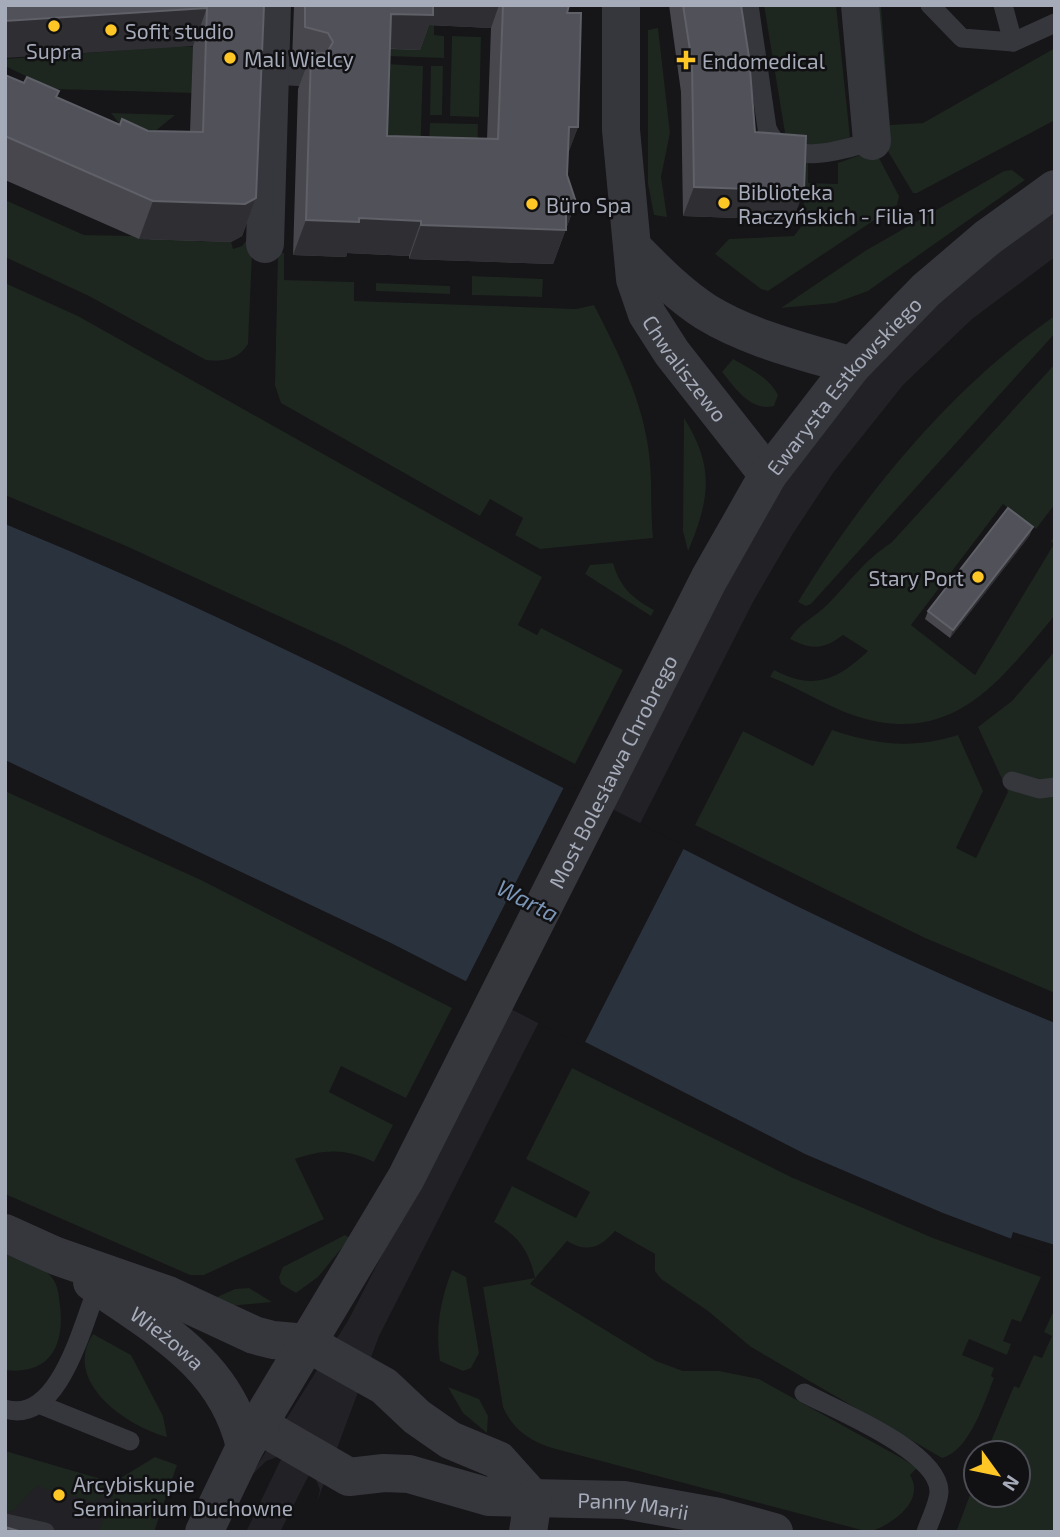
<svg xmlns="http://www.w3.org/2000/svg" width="1060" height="1537" viewBox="0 0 1060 1537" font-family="'Exo 2',sans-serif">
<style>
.built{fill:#222125}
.green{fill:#1d261f}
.water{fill:#2a333d}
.pier{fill:#161518}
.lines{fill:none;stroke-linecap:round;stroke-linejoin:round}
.service{stroke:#36373d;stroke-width:19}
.minor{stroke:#36373d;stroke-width:38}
.tertiary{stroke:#36373d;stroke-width:38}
.wall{fill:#47474d;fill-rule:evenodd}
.shaded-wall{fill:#2f2f33}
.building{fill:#515259;stroke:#5f6068;stroke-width:2}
.poi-dot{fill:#ffc726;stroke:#111013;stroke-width:2.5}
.labels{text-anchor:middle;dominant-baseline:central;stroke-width:5;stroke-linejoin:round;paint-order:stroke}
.poi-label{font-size:21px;fill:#a6abb9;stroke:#111013;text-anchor:start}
.street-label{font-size:21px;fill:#a6abb9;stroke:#111013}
.water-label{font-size:23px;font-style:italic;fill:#7b96b6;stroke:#111013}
</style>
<rect width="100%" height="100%" fill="#161518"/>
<g class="built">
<polygon points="1055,210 1055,257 972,319 903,385 833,473 792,535 753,602 379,1336 317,1502 320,1490 312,1469 280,1532 246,1532 283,1455 266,1461 250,1477 349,1319 763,515 830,418 913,325 1008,243"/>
<polygon points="5,1451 116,1484 101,1532 5,1532"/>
</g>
<g class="green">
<path d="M764,5H836L850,137C830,146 801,150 785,133Z"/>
<polygon points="870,5 881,5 890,125 923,123 1055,48 1055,120 917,193 913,193 883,143"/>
<polygon points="421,25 434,25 434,35 444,36 444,58 387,56 388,49"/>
<polygon points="658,28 670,133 661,177 667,217 654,215 648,184 648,30"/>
<polygon points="452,36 481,37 479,117 450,116"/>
<polygon points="180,46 193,47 193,93 53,89 5,66 5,59"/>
<polygon points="387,64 423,66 420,162 384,161"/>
<polygon points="431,66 443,66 442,115 430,115"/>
<polygon points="111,113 175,115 153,133 122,127"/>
<polygon points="430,123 478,124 477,164 428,162"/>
<polygon points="860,155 879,158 899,196 897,205 768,291 761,289 715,254 729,239 794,236 803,224 805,163 808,163 808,183 838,184 838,163"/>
<polygon points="1012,170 1025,180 868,291 835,303 781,308 865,251 1004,171"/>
<path d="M5,200L84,235L132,236L149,240V232H164V240H183L193,233L194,241L231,242L233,249L242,246L253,232L248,344C238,360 223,362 206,360L89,296L5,257Z"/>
<path d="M278,253H284V280L354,282V301L576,309L594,305C617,350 641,397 648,446C653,477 650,507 653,538L540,549L515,535L523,518L490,499L480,516L281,403L275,385Z"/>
<polygon points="472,276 543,279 542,297 472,295"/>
<polygon points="5,283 78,316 542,577 518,625 537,635 541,628 623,670 575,764 344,646 126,546 5,495"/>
<polygon points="376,283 450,286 450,294 376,291"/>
<path d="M1055,316V333L1048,341L811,604L806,606L798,602C861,497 953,385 1055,316Z"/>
<path d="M733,359C750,369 769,377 778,395L774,406C751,412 735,388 722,372Z"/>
<path d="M1055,364V504L1036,529L1003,504L911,625L975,675L1054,544L1051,541L1055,536V615C997,685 950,751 847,713C821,703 797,687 770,677L774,670C814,691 837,680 868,651L843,635C823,650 812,650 790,639C798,624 815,617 827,605C849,583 864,560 891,543Z"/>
<path d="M684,418C715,467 710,499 688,551L683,531Z"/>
<path d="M613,563C620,587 632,598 654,610L651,616L585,574L590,565Z"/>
<path d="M1055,651V993L925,938L695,825L743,731L813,766L832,730C876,745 914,749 958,735L983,791L956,848L976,858L1008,792L978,727L1012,701Z"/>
<path d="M5,791L201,880L452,1008L406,1098L341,1066L329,1092L393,1125L374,1162C345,1148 325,1149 295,1159L324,1219L204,1275H190L5,1194Z"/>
<path d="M572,1068L791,1177L933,1238L1041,1277L1021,1322L1012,1319L1003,1341L1011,1344L1007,1355L969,1339L962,1355L994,1368L991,1376L994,1378C985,1401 969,1452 942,1458L751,1347L708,1311L661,1279L655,1271V1254L615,1231C600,1248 587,1253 567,1241L530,1284L656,1361L683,1371H719L759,1379L905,1460L917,1468L910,1475C926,1501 892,1525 869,1532L552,1448C529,1440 513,1430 503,1407L483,1287L535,1278C529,1251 519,1236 494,1222L512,1186L576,1218L590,1192L526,1159Z"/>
<polygon points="345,1235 350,1238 318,1277 296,1293 281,1284 279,1277 283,1267"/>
<path d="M5,1254C18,1260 45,1266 53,1279C58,1286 59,1296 60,1305C65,1344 51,1376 5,1370Z"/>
<path d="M452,1270L466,1277L479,1353L471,1368L463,1371L440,1361C435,1329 440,1301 452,1270Z"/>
<polygon points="249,1288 272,1302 229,1306 217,1297 235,1289"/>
<polygon points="1055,1308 1055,1532 956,1532 976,1479 976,1495 1018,1495 1018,1453 986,1453 1014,1386 1019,1388 1034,1355 1042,1358 1052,1336 1044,1332"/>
<path d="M93,1334L131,1355L163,1416L167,1437C128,1427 61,1382 93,1334Z"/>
<polygon points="448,1387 479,1399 488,1416 487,1433 463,1413"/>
<polygon points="5,1451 108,1481 103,1496 94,1502 36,1486 13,1511 5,1512"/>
<polygon points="155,1457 177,1465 154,1532 98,1532 119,1479"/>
</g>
<path class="water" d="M5,524C205,606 398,704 591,802C744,880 895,958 1055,1023V1255L943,1213L805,1154L391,943L5,760Z"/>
<g class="pier">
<polygon points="565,785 685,846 583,1046 464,985"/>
<polygon points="1013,1232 1055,1245 1055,1255 1010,1242"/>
</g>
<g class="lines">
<g class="service">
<path d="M749,5L767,128C783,169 840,151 872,141"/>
<polyline points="930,5 962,38 1013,42 1055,23"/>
<polyline points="1003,5 1013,42"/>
<polyline points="270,75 308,77"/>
<polyline points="1012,781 1039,789 1055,787"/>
<path d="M804,1393C836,1410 938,1451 939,1491C939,1503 930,1520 926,1532"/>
<polyline points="41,1405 130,1441"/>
<path d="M5,1409C59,1426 83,1323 98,1286"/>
<polyline points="5,1523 45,1532"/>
</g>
<g class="minor">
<path id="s1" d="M621,5V130L635,279L647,314L672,353L768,475"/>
<polyline points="860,5 872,141"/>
<polyline points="265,244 272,5"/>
<path d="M633,248C656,271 679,295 706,312C750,339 803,351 852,366"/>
<polyline points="5,1233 56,1256 168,1295 254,1335 273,1340 307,1343 384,1386 417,1417 450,1440 498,1460 533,1499"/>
<path id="s2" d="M92,1282C157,1328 226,1363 245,1447"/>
<path id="s3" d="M259,1425L349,1477L384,1473L409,1474L489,1497L624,1500L719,1517L774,1532"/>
<polyline points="528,1532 533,1499"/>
</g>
<path class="tertiary" id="s4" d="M204,1532L245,1447L406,1178L709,579L768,475L852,366L926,290L987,238L1055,189"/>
</g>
<g class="wall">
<polygon points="5,5 264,5 256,198 242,236 231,242 139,239 5,180 5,75 120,125 148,131 190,132 193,46"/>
<path d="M294,5H569L567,13L578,127L568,153L567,175L576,202L553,264L409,259V256L347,253L346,257L293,255L298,89L307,65L292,61ZM429,25L491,28L487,139L387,136L390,49L420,50Z"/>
<polygon points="669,5 741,5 755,132 793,220 683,216 681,92"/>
<polygon points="1030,535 950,638 925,619 928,611"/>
</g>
<g class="shaded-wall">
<polygon points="428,5 499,5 491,28 429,25 420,50 379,48 391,14"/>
<polygon points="207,8 193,46 5,58 5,21"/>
<polygon points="569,127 578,127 565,162"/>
<polygon points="694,187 804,191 793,220 683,216"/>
<polygon points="256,198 242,236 231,242 139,239 153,201"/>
<polygon points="566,201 576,202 553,264 409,259 421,225"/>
<polygon points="359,218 421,221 409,256 347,253 346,257 293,255 306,220"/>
<polygon points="1033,527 1030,535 950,638 953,630"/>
</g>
<g class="building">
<polygon points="5,5 264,5 256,198 245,204 153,201 5,136 5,75 24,83 27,77 59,91 56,97 120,125 122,119 148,131 203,132 207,8 5,21"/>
<polygon points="305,5 433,5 433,15 391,14 387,136 498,139 503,5 569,5 567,13 581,13 578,127 569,127 567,175 576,202 566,201 566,230 421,225 421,221 359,218 359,222 306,220 311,54 327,53 333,42 328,33 305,27"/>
<polygon points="683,5 741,5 749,57 755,132 806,136 804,191 694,187 692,63"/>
<polygon points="1008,508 1033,527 953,630 928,611"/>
<polygon points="5,1527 22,1532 5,1532"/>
</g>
<g class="poi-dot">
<circle cx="54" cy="26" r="7"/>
<circle cx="111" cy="30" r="7"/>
<circle cx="230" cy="58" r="7"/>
<path d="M682.5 49.5h7v7h7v7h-7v7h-7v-7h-7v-7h7z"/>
<circle cx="724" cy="203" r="7"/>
<circle cx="532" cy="204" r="7"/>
<circle cx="978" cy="577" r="7"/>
<circle cx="59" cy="1495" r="7"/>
</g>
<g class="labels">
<g class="poi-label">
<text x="125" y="30">Sofit studio</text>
<text x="54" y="50" text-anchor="middle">Supra</text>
<text x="244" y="58">Mali Wielcy</text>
<text x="702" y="60">Endomedical</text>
<text x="738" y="191">Biblioteka<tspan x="738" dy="24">Raczyńskich - Filia 11</tspan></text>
<text x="546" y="204">Büro Spa</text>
<text x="964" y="577" text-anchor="end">Stary Port</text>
<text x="73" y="1483">Arcybiskupie<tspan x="73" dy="24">Seminarium Duchowne</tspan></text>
</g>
<g class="street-label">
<text stroke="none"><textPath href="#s1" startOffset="378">Chwaliszewo</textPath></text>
<text stroke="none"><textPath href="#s4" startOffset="1316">Ewarysta Estkowskiego</textPath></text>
<text stroke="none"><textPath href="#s4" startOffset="864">Most Bolesława Chrobrego</textPath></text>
<text stroke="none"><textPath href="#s2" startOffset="94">Wieżowa</textPath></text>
<text stroke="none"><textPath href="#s3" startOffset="392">Panny Marii</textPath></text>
</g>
<g class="water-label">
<text transform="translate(528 900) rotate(27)">Warta</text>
</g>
</g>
<rect width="1060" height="1537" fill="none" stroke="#a6abb9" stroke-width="14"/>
<g transform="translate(997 1474) rotate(123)"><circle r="33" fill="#111013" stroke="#4d4e55" stroke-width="2"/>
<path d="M0-5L12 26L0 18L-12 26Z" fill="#ffc726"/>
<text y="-10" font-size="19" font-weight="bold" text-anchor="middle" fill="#a6abb9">N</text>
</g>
</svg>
